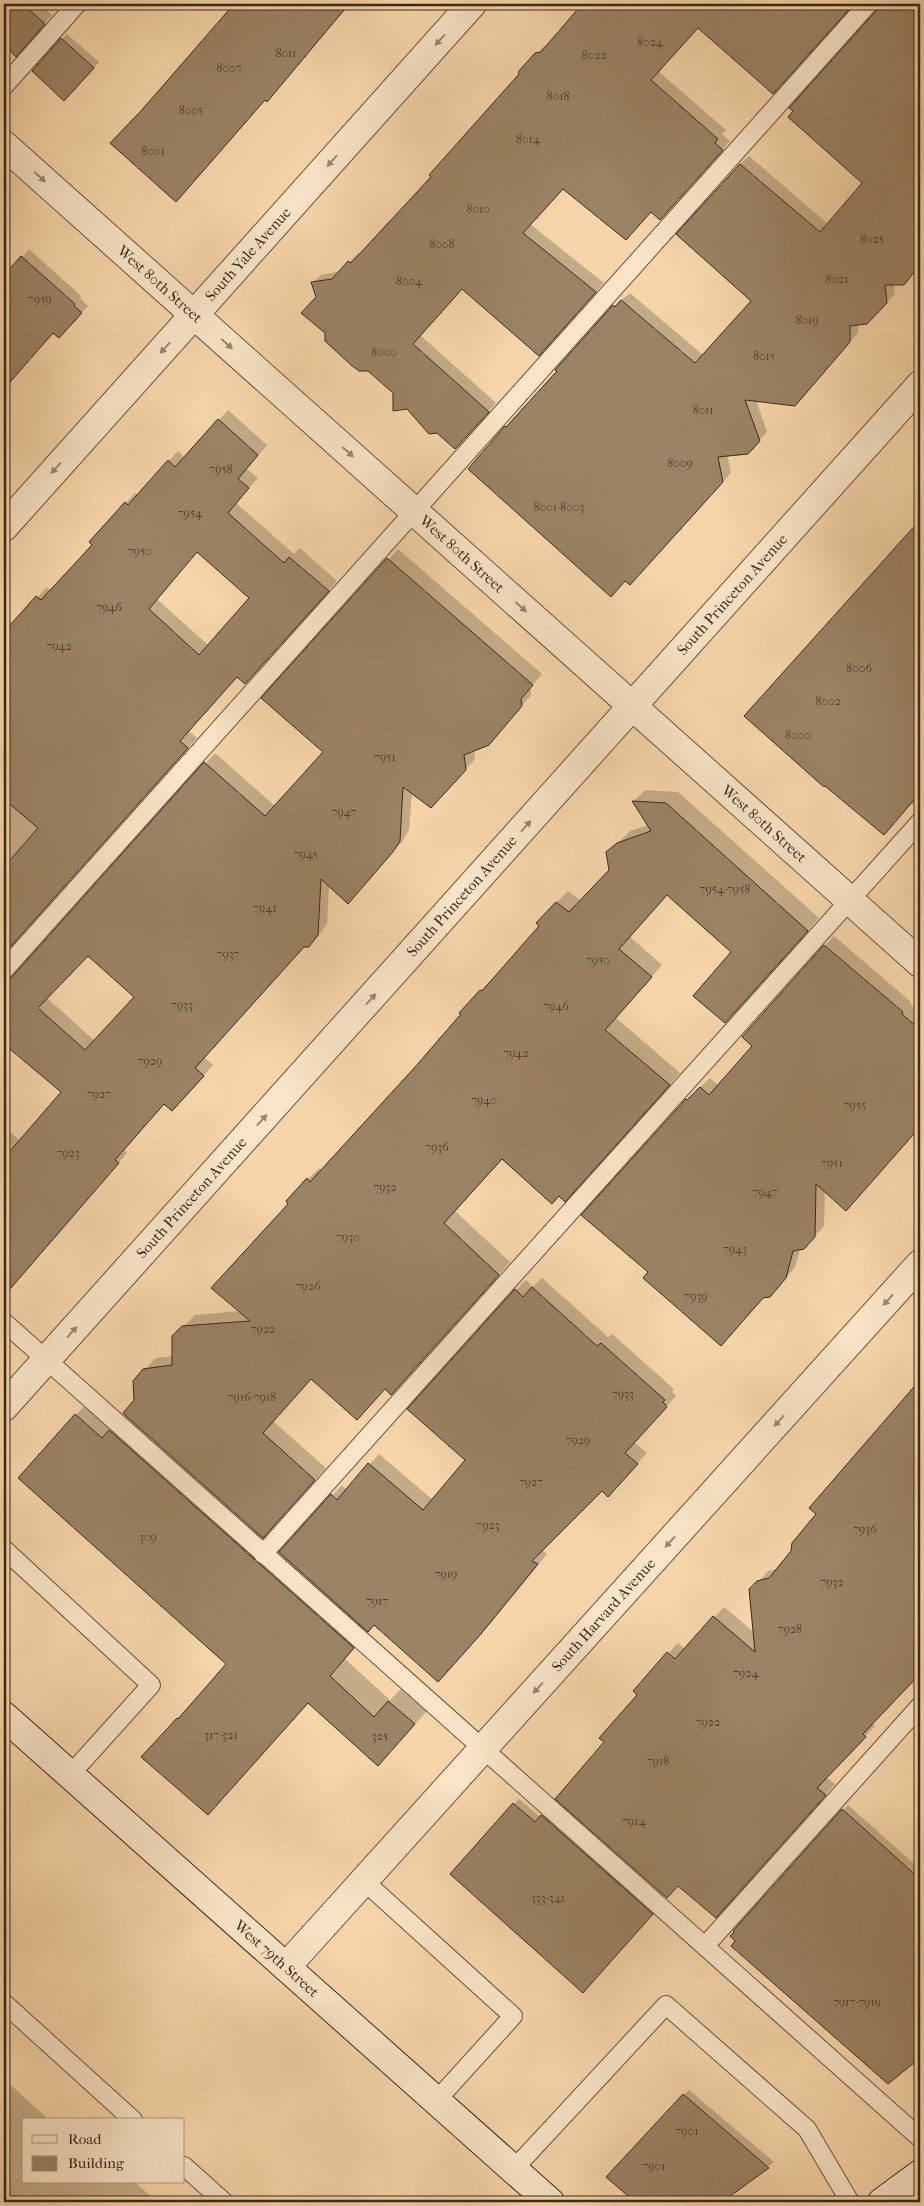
<svg xmlns="http://www.w3.org/2000/svg" width="924" height="2206" viewBox="0 0 924 2206" font-family="'IM FELL French Canon',serif">
<style>
.shadow{fill:#0003;fill-rule:evenodd}
.building{fill:#9b8365;stroke:#38291b;fill-rule:evenodd}
.lines{fill:none;stroke-linecap:round;stroke-linejoin:round}
.lane-casing{stroke:#68543e;stroke-width:20}
.street-casing{stroke:#68543e;stroke-width:30}
.secondary-casing{stroke:#38291b;stroke-width:30}
.lane{stroke:#f9e4c7;stroke-width:18}
.street{stroke:#f9e4c7;stroke-width:28}
.secondary{stroke:#f9e4c7;stroke-width:28}
.oneway{fill:#988671}
.labels{text-anchor:middle;dominant-baseline:central;stroke-width:5;stroke-linejoin:round;paint-order:stroke}
.number-label{font-size:12px;fill:#51402e}
.street-label{font-size:15px;fill:#38291b;stroke:#f9e4c7}
</style>
<rect width="100%" height="100%" fill="#f6d6a9"/>
<filter id="stains"><feTurbulence type="fractalNoise" baseFrequency=".004" numOctaves="4"/><feColorMatrix values="0 0 0 0 .2 0 0 0 0 .09 0 0 0 0 .02 0 0 0 .5 -.17"/></filter>
<radialGradient id="worn" r=".72"><stop offset=".6" stop-color="#630" stop-opacity="0"/><stop offset="1" stop-color="#630" stop-opacity=".3"/></radialGradient>
<g class="shadow">
<polygon points="4,4 41,4 52,15 24,47 7,47 4,50"/>
<polygon points="236,4 350,4 272,94 265,98 112,143"/>
<polygon points="585,4 853,4 781,84 698,27 658,71 726,130 722,134 730,141 668,211 651,211 563,187 530,224 604,283 547,346 462,287 420,335 496,403 463,440 395,393 326,333 312,283 321,275 341,271 357,254 359,256 380,231 388,223 389,224 536,54 545,45 549,45"/>
<polygon points="879,4 920,4 920,27 886,63 920,93 920,265 912,275 894,284 895,294 866,322 858,324 858,333 803,396 756,400 767,432 756,444 727,454 731,473 638,575 470,469 614,306 630,293 703,355 753,301 740,164 749,156 828,224 864,183"/>
<polygon points="67,34 99,62 70,94 62,39"/>
<polygon points="29,249 81,296 80,298 88,306 66,330 54,332 4,389 4,277"/>
<polygon points="4,394 8,397 4,402"/>
<path d="M228,410L267,445L247,469L258,478L236,503L294,554L300,548L337,581L255,673L237,676L189,731L197,738L4,953V643L13,632L9,628L47,587L51,591L94,545L91,542L135,493L138,495L178,451L185,458ZM198,551L251,598L209,646L157,599Z"/>
<polygon points="920,521 920,808 745,716"/>
<path d="M398,549L542,674L530,688L531,695L489,744L474,750L475,759L440,797L412,792L409,830L402,842L357,892L329,885L327,924L319,935L309,945L305,946L204,1057L213,1065L182,1100L165,1103L124,1150L127,1153L4,1294V1126L20,1141L63,1092L12,1047L4,1056V994L20,976L17,973L215,753L275,806L325,752L263,698ZM88,954L136,997L95,1041L47,998Z"/>
<polygon points="645,790 678,792 819,918 737,1010 733,952 668,894 629,936 662,965 616,1018 680,1073 577,1188 503,1158 455,1211 510,1262 403,1382 385,1388 312,1378 273,1421 326,1468 263,1536 281,1552 342,1485 347,1490 379,1454 433,1500 467,1460 516,1290 526,1280 533,1287 542,1278 608,1337 612,1334 674,1389 672,1392 676,1396 634,1442 647,1453 618,1485 602,1489 541,1550 547,1554 490,1624 448,1671 374,1624 368,1630 369,1631 345,1659 390,1700 405,1685 431,1707 378,1764 309,1702 208,1814 177,1719 228,1664 76,1415 92,1398 118,1422 136,1400 144,1370 156,1358 173,1356 173,1337 195,1315 241,1311 290,1203 308,1179 319,1168 322,1170 417,1067 481,990 492,979 493,980 541,926 556,903 568,891 581,901 610,871 608,853 630,831 649,825 634,801"/>
<polygon points="834,936 911,1002 910,1004 920,1013 920,1126 856,1200 825,1190 824,1226 813,1238 800,1249 795,1267 780,1286 770,1296 764,1297 721,1345 650,1272 687,1100 710,1078 719,1086 754,1045 825,946"/>
<polygon points="920,1382 920,1673 872,1723 875,1726 826,1777 835,1784 726,1906 606,1742 639,1695 634,1691 678,1643 685,1649 724,1607 755,1633 751,1590 768,1571 778,1569 818,1514 811,1508"/>
<polygon points="519,1799 540,1817 547,1810 657,1908 588,1986 514,1804"/>
<polygon points="848,1805 920,1869 920,2056 918,2059 736,1941"/>
<polygon points="4,2079 49,2120 24,2120 24,2182 135,2182 157,2202 4,2202"/>
<polygon points="689,2090 774,2162 720,2202 637,2202 607,2176"/>
</g>
<g class="building">
<polygon points="4,4 23,4 45,24 16,57 4,45"/>
<polygon points="234,4 349,4 267,102 265,100 176,202 110,143 141,111"/>
<polygon points="582,4 854,4 773,94 698,28 651,80 718,139 715,143 723,150 660,220 651,212 626,240 563,189 523,233 596,292 539,356 462,289 413,344 489,412 455,449 437,433 429,434 407,409 393,411 393,393 368,371 359,371 351,365 325,341 325,333 301,313 316,297 311,282 332,279 348,261 351,263 431,177 429,175 519,74 518,72 535,53 541,52"/>
<polygon points="878,4 920,4 920,265 904,285 885,285 887,303 867,324 850,326 850,342 795,406 745,400 760,441 748,454 718,457 723,482 630,585 625,581 611,597 468,469 505,426 506,427 557,371 555,370 613,305 615,307 621,300 695,363 751,301 676,234 740,164 820,232 862,183 788,117 793,111 789,108 876,11"/>
<polygon points="61,38 94,68 64,101 32,71"/>
<polygon points="21,256 75,304 74,306 82,313 59,338 53,333 4,389 4,275"/>
<path d="M218,419L258,455L238,479L249,488L228,513L284,563L289,557L329,591L245,684L237,677L180,741L188,748L4,954V867L38,828L4,799V632L36,596L41,600L92,545L89,542L125,502L128,505L168,460L175,467ZM197,552L249,598L199,655L149,609Z"/>
<polygon points="920,520 920,793 884,835 825,786 824,787 744,716"/>
<path d="M387,558L533,685L521,699L522,706L489,745L464,755L466,770L431,808L403,787L400,841L392,853L348,904L321,879L318,935L309,947H304L195,1068L204,1076L172,1111L164,1104L115,1160L119,1163L4,1296V1158L61,1092L4,1044V980L12,977L204,762L265,816L323,752L261,698ZM88,956L134,997L85,1050L38,1008Z"/>
<polygon points="632,801 666,803 808,931 725,1023 693,996 731,952 667,895 619,949 652,977 605,1030 670,1085 565,1202 559,1196 552,1204 502,1159 444,1223 499,1275 391,1395 385,1389 357,1420 311,1379 263,1433 315,1480 263,1538 123,1413 134,1400 133,1381 143,1369 172,1365 172,1336 182,1326 250,1321 211,1288 288,1204 286,1201 307,1178 310,1182 416,1066 461,1014 459,1013 480,990 482,991 539,926 536,923 556,902 569,912 609,870 606,852 617,843 651,831"/>
<polygon points="824,945 903,1012 902,1014 920,1030 920,1127 846,1211 816,1184 815,1237 804,1249 793,1251 786,1278 770,1297 763,1298 721,1346 643,1278 648,1272 581,1215 686,1099 687,1100 700,1087 709,1095 752,1046 742,1037"/>
<polygon points="532,1287 597,1346 601,1343 665,1400 663,1402 667,1407 625,1453 638,1464 608,1497 602,1491 532,1561 538,1564 480,1635 438,1682 374,1625 368,1632 279,1552 331,1494 337,1500 368,1463 423,1510 465,1460 407,1409 515,1289 523,1297"/>
<polygon points="920,1380 920,1674 863,1734 866,1737 817,1788 826,1795 716,1918 678,1886 667,1898 555,1799 604,1742 599,1738 637,1695 633,1691 667,1652 675,1659 713,1616 755,1652 749,1589 757,1581 769,1578 791,1551 792,1543 816,1514 809,1508"/>
<polygon points="75,1414 102,1438 109,1430 354,1648 330,1676 374,1717 388,1701 415,1724 378,1766 308,1703 208,1815 141,1757 177,1718 178,1719 226,1664 18,1478"/>
<polygon points="513,1803 535,1822 541,1815 653,1914 583,1993 450,1874"/>
<polygon points="842,1809 920,1879 920,2058 888,2084 731,1946 735,1941 730,1936 734,1932 733,1931"/>
<polygon points="683,2094 769,2168 722,2202 635,2202 606,2177"/>
</g>
<g class="lines">
<g class="lane-casing">
<g id="lane">
<polyline points="4,86 77,4"/>
<polyline points="4,970 868,4"/>
<polyline points="4,1322 920,2138"/>
<polyline points="4,1549 151,1685 70,1775"/>
<polyline points="263,1554 920,822"/>
<polyline points="364,1881 513,2016 436,2101"/>
<polyline points="705,1946 920,1706"/>
<polyline points="4,2003 133,2120"/>
<polyline points="184,2166 224,2202"/>
<polyline points="513,2170 666,2005 807,2129 850,2202"/>
</g>
</g>
<g class="street-casing">
<g id="street">
<path id="s1" d="M4,145L920,963"/>
<path id="s2" d="M4,527L472,4"/>
<path id="s3" d="M4,1407L920,385"/>
<path id="s4" d="M286,1967L920,1264"/>
</g>
</g>
<g class="secondary-casing">
<g id="secondary">
<path id="s5" d="M4,1716L550,2202"/>
<polyline points="882,2202 920,2174"/>
</g>
</g>
<use href="#lane" class="lane"/>
<use href="#street" class="street"/>
<use href="#secondary" class="secondary"/>
</g>
<defs><path id="oneway-solid" d="M-6-.8H1V-3.2L6.5 0L1 3.2V.8H-6Z" transform="scale(1.25)"/></defs>
<g class="oneway">
<use href="#oneway-solid" transform="translate(440 40) rotate(132)"/>
<use href="#oneway-solid" transform="translate(332 161) rotate(132)"/>
<use href="#oneway-solid" transform="translate(40 177) rotate(42)"/>
<use href="#oneway-solid" transform="translate(227 344) rotate(42)"/>
<use href="#oneway-solid" transform="translate(165 348) rotate(132)"/>
<use href="#oneway-solid" transform="translate(348 452) rotate(42)"/>
<use href="#oneway-solid" transform="translate(56 468) rotate(132)"/>
<use href="#oneway-solid" transform="translate(521 607) rotate(42)"/>
<use href="#oneway-solid" transform="translate(526 826) rotate(-48)"/>
<use href="#oneway-solid" transform="translate(371 999) rotate(-48)"/>
<use href="#oneway-solid" transform="translate(262 1120) rotate(-48)"/>
<use href="#oneway-solid" transform="translate(888 1300) rotate(132)"/>
<use href="#oneway-solid" transform="translate(72 1332) rotate(-48)"/>
<use href="#oneway-solid" transform="translate(779 1421) rotate(132)"/>
<use href="#oneway-solid" transform="translate(670 1542) rotate(132)"/>
<use href="#oneway-solid" transform="translate(538 1688) rotate(132)"/>
</g>
<g class="labels">
<g class="number-label">
<text x="650" y="42">8024</text>
<text x="286" y="53">8011</text>
<text x="594" y="55">8022</text>
<text x="229" y="68">8007</text>
<text x="558" y="96">8018</text>
<text x="191" y="110">8005</text>
<text x="528" y="139">8014</text>
<text x="153" y="151">8001</text>
<text x="478" y="209">8010</text>
<text x="872" y="239">8025</text>
<text x="442" y="244">8008</text>
<text x="837" y="279">8021</text>
<text x="409" y="281">8004</text>
<text x="40" y="299">7959</text>
<text x="807" y="320">8019</text>
<text x="384" y="352">8000</text>
<text x="764" y="356">8015</text>
<text x="703" y="410">8011</text>
<text x="680" y="463">8009</text>
<text x="221" y="469">7958</text>
<text x="559" y="507">8001-8003</text>
<text x="190" y="513">7954</text>
<text x="140" y="551">7950</text>
<text x="109" y="607">7946</text>
<text x="59" y="646">7942</text>
<text x="859" y="668">8006</text>
<text x="828" y="701">8002</text>
<text x="798" y="735">8000</text>
<text x="385" y="757">7951</text>
<text x="344" y="812">7947</text>
<text x="306" y="854">7945</text>
<text x="725" y="889">7954-7958</text>
<text x="265" y="908">7941</text>
<text x="228" y="954">7937</text>
<text x="598" y="960">7950</text>
<text x="182" y="1005">7933</text>
<text x="556" y="1006">7946</text>
<text x="516" y="1053">7942</text>
<text x="150" y="1061">7929</text>
<text x="99" y="1094">7927</text>
<text x="484" y="1100">7940</text>
<text x="855" y="1105">7955</text>
<text x="437" y="1147">7936</text>
<text x="68" y="1153">7923</text>
<text x="832" y="1163">7951</text>
<text x="385" y="1187">7932</text>
<text x="765" y="1192">7947</text>
<text x="348" y="1237">7930</text>
<text x="735" y="1249">7943</text>
<text x="308" y="1286">7926</text>
<text x="696" y="1296">7939</text>
<text x="263" y="1329">7922</text>
<text x="623" y="1394">7933</text>
<text x="252" y="1397">7916-7918</text>
<text x="578" y="1440">7929</text>
<text x="531" y="1482">7927</text>
<text x="488" y="1525">7923</text>
<text x="865" y="1529">7936</text>
<text x="148" y="1537">309</text>
<text x="446" y="1574">7919</text>
<text x="832" y="1582">7932</text>
<text x="377" y="1601">7917</text>
<text x="790" y="1629">7928</text>
<text x="746" y="1673">7924</text>
<text x="708" y="1722">7922</text>
<text x="221" y="1735">317-321</text>
<text x="380" y="1736">325</text>
<text x="658" y="1761">7918</text>
<text x="634" y="1821">7914</text>
<text x="548" y="1898">333-341</text>
<text x="857" y="2002">7917-7919</text>
<text x="687" y="2131">7901</text>
<text x="654" y="2166">7901</text>
</g>
<g class="street-label">
<text stroke="none"><textPath href="#s2" startOffset="366">South Yale Avenue</textPath></text>
<text stroke="none"><textPath href="#s1" startOffset="209">West 80th Street</textPath></text>
<text stroke="none"><textPath href="#s1" startOffset="614">West 80th Street</textPath></text>
<text stroke="none"><textPath href="#s3" startOffset="1091">South Princeton Avenue</textPath></text>
<text stroke="none"><textPath href="#s1" startOffset="1019">West 80th Street</textPath></text>
<text stroke="none"><textPath href="#s3" startOffset="686">South Princeton Avenue</textPath></text>
<text stroke="none"><textPath href="#s3" startOffset="281">South Princeton Avenue</textPath></text>
<text stroke="none"><textPath href="#s4" startOffset="474">South Harvard Avenue</textPath></text>
<text stroke="none"><textPath href="#s5" startOffset="365">West 79th Street</textPath></text>
</g>
</g>
<rect width="924" height="2206" fill="none" stroke="#f6d6a9" stroke-width="20"/>
<rect x="5" y="5" width="914" height="2196" fill="none" stroke="#38291b" stroke-width="2.5"/>
<rect x="10" y="10" width="904" height="2186" fill="none" stroke="#38291b"/>
<rect x="22" y="2118" width="162" height="65" fill="#f9e4c7" stroke="#ac9982"/>
<rect x="32" y="2135" width="25" height="8" fill="#f9e4c7" stroke="#ac9982"/>
<text x="68" y="2144" font-size="15" fill="#38291b">Road</text>
<rect x="32" y="2156" width="25" height="15" fill="#9b8365" stroke="#ac9982"/>
<text x="68" y="2168" font-size="15" fill="#38291b">Building</text>
<rect width="100%" height="100%" filter="url(#stains)"/>
<rect width="100%" height="100%" fill="url(#worn)"/>
</svg>
